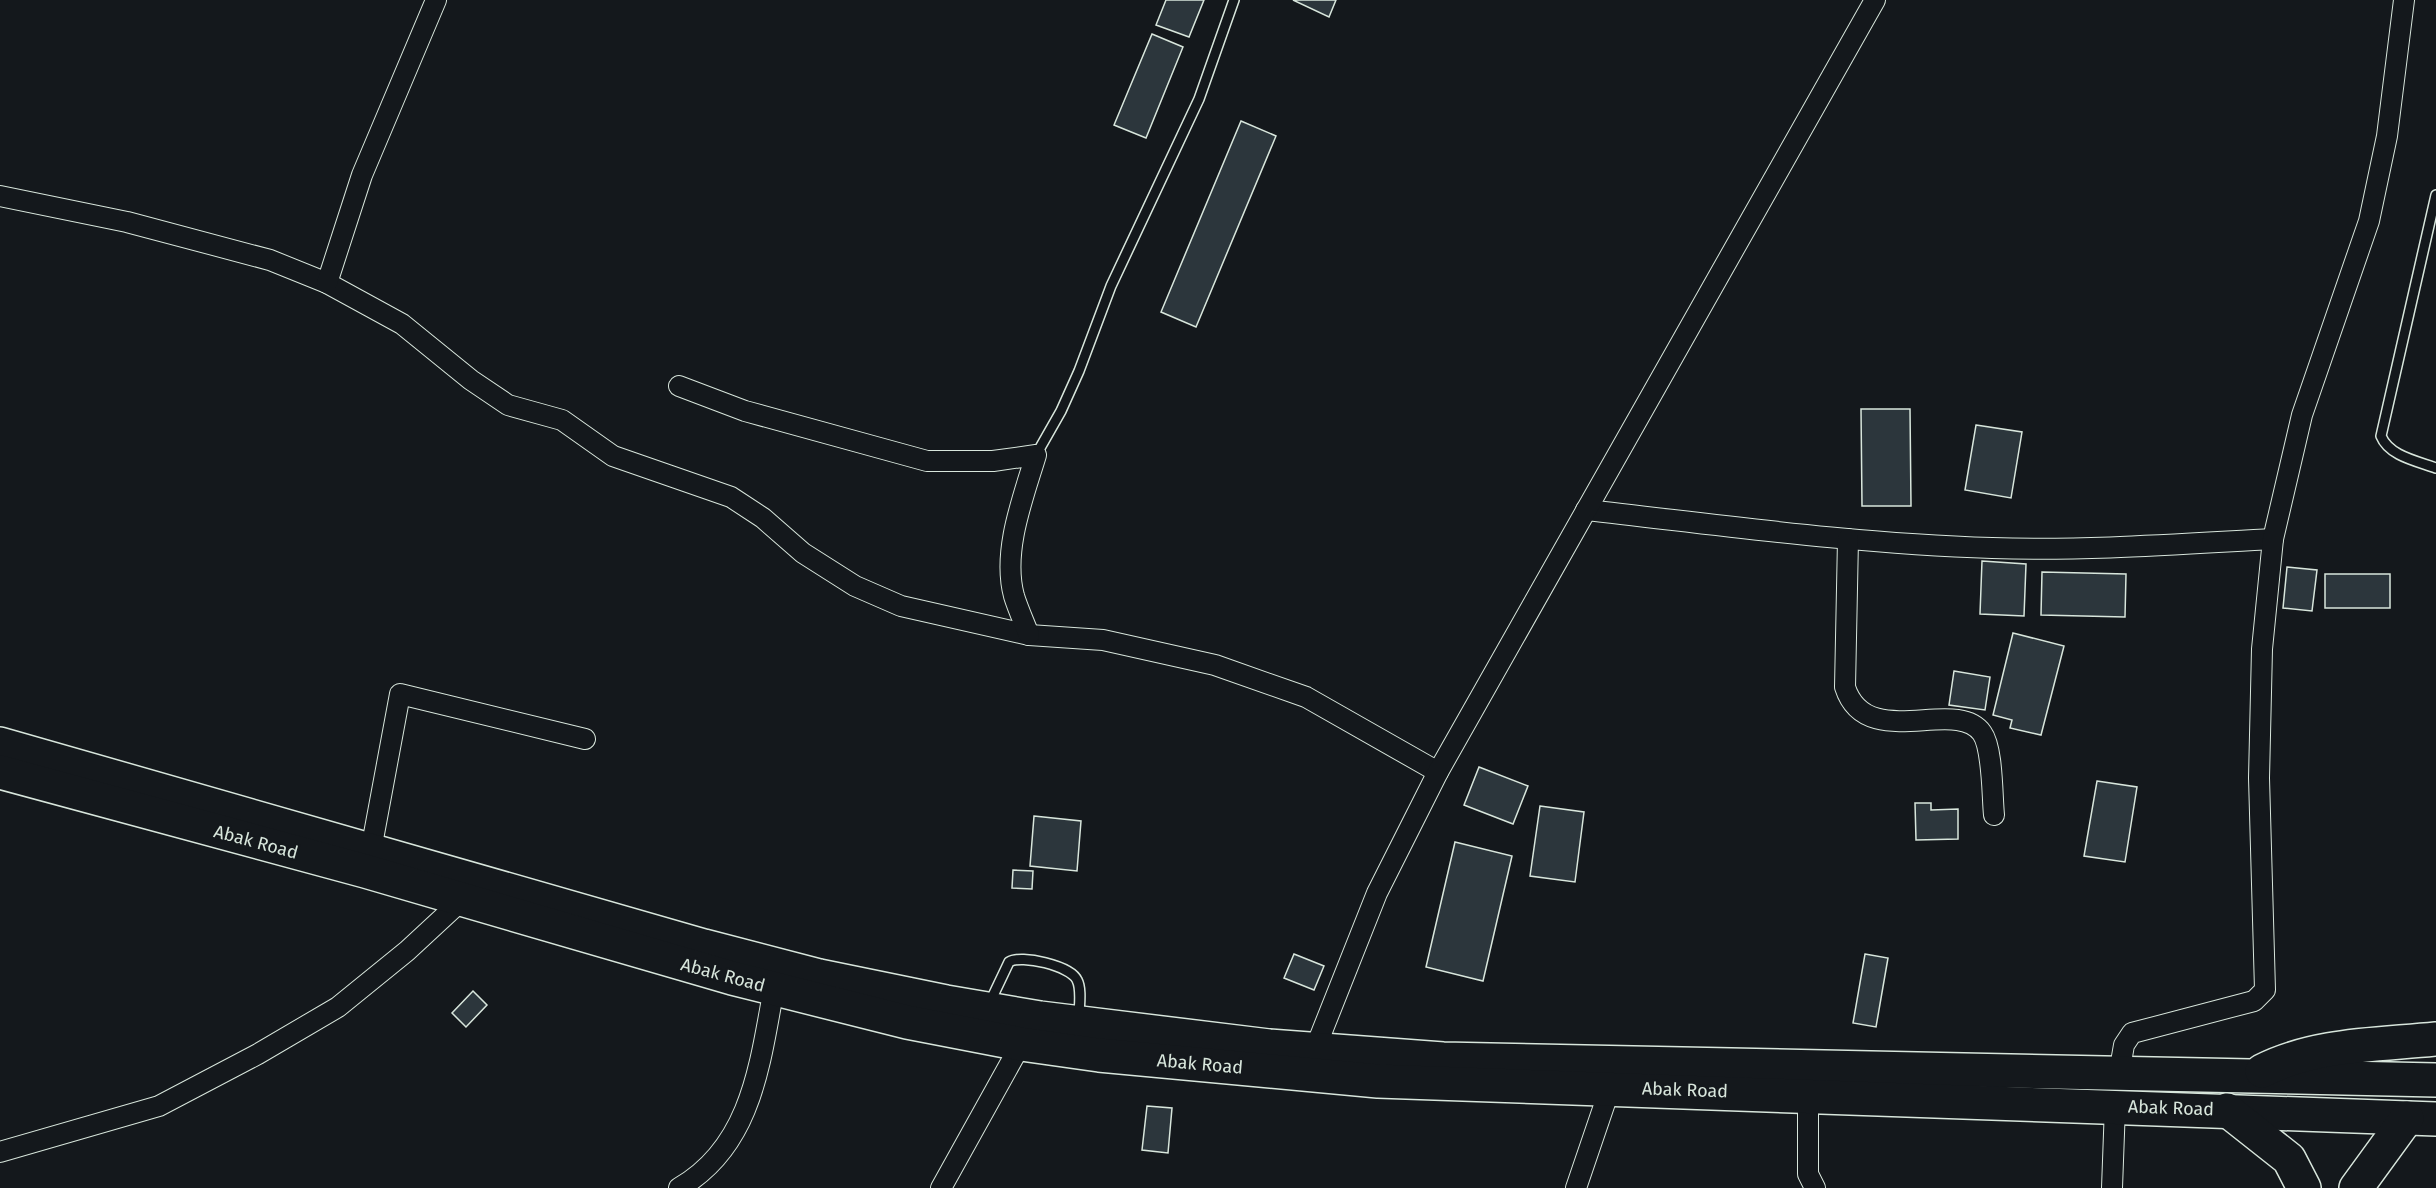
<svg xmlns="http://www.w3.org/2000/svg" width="2436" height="1188" viewBox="0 0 2436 1188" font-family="'Fira Sans',sans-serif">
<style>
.building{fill:#2c363c;stroke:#d8e6dc;stroke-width:1.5}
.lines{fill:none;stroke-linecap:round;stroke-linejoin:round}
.service-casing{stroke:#d8e6dc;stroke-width:12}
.minor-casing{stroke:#d8e6dc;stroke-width:22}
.trunk-casing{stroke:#d8e6dc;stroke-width:36}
.service{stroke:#14181c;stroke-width:9}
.minor{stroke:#14181c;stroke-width:20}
.trunk{stroke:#14181c;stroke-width:33}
.labels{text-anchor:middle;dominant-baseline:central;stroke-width:4.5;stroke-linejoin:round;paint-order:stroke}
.street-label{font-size:18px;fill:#d8e6dc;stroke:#14181c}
</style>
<rect width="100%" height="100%" fill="#14181c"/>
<g class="building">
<polygon points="1166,0 1204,0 1189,37 1156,25"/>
<polygon points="1293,0 1336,0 1329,17"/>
<polygon points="1152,34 1183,47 1146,138 1114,125"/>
<polygon points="1241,121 1276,136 1196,327 1161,312"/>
<polygon points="1861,409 1910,409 1911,506 1862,506"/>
<polygon points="1976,425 2022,432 2011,498 1965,490"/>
<polygon points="1982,561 2026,564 2024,616 1980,614"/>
<polygon points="2287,567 2317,570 2312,611 2283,608"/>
<polygon points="2042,572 2126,574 2125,617 2041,615"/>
<rect x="2325" y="574" width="65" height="34"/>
<polygon points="2013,633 2064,646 2041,735 2010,728 2012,720 1993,715"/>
<polygon points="1954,671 1990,677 1985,710 1949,705"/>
<polygon points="1479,767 1528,786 1513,824 1464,805"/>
<polygon points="2097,781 2137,787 2125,862 2084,856"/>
<polygon points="1915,803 1931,803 1931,810 1958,809 1958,839 1916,840"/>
<polygon points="1540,806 1584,812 1575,882 1530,876"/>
<polygon points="1034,816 1081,821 1077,871 1030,866"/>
<polygon points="1455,842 1512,856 1483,981 1426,967"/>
<polygon points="1013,870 1033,871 1032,889 1012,888"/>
<polygon points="1294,954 1324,966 1314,990 1284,978"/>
<polygon points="1865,954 1888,958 1876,1027 1853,1023"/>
<polygon points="473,991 487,1005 466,1027 452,1013"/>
<polygon points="1147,1106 1172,1108 1168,1153 1142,1150"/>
</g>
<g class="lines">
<g class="service-casing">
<g id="service">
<path d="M2436,195L2381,436C2389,456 2417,461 2436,468"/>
<polyline points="1036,455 1061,411 1079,371 1111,286 1199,99 1234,0"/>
<path d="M990,1002L1009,962C1021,954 1071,966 1077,980C1082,989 1079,1007 1079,1017"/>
</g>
</g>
<g class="minor-casing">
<g id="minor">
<polyline points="0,196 127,222 270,260 327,283 402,324 471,380 508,405 562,420 613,456 731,497 763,518 803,553 855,586 901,606 1029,635 1103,640 1215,665 1306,697 1438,772"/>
<polyline points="327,283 362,175 436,0"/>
<path d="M679,386L745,411L927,461H993L1036,455C1023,498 1002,551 1014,596C1018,609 1024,622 1029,635"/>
<path d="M1586,510C1721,525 1856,544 1992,548C2086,551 2180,544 2273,539"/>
<path d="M1848,539L1845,687C1866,753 1956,696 1982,733C1993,748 1992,796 1994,815"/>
<polyline points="371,850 400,694 585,739"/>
<polyline points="1315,1049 1377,893 1438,772 1875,0"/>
<polyline points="2119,1074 2124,1045 2132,1033 2254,1001 2265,990 2259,778 2262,649 2273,539 2302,415 2369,221 2387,136 2404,0"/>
<polyline points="1808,1095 1808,1174 1815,1188"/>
<polyline points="0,1152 159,1106 258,1054 338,1007 407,951 461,901"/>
<path d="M679,1188C752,1146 760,1063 774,988"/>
<polyline points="941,1188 1021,1044"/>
<polyline points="1576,1188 1610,1088"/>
<polyline points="2112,1188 2115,1106"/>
</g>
</g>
<g class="trunk-casing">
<g id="trunk">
<polyline points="0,744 704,946 819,976 946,1002 1040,1018 1269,1046 1443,1059 2436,1080"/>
<polyline points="0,772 365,871 732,978 907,1022 1021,1044 1099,1055 1378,1081 2436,1119"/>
<path d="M2262,1071C2315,1044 2377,1045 2436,1039"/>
<polyline points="2227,1110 2289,1159 2304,1188"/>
<polyline points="2356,1188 2407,1118"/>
</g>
</g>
<use href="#service" class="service"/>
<use href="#minor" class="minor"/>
<use href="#trunk" class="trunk"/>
</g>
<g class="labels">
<g class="street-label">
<text transform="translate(256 842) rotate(15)">Abak Road</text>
<text transform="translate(723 975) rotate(15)">Abak Road</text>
<text transform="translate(1200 1064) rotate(5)">Abak Road</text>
<text transform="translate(1685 1090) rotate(2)">Abak Road</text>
<text transform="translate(2171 1108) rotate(2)">Abak Road</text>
</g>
</g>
</svg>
